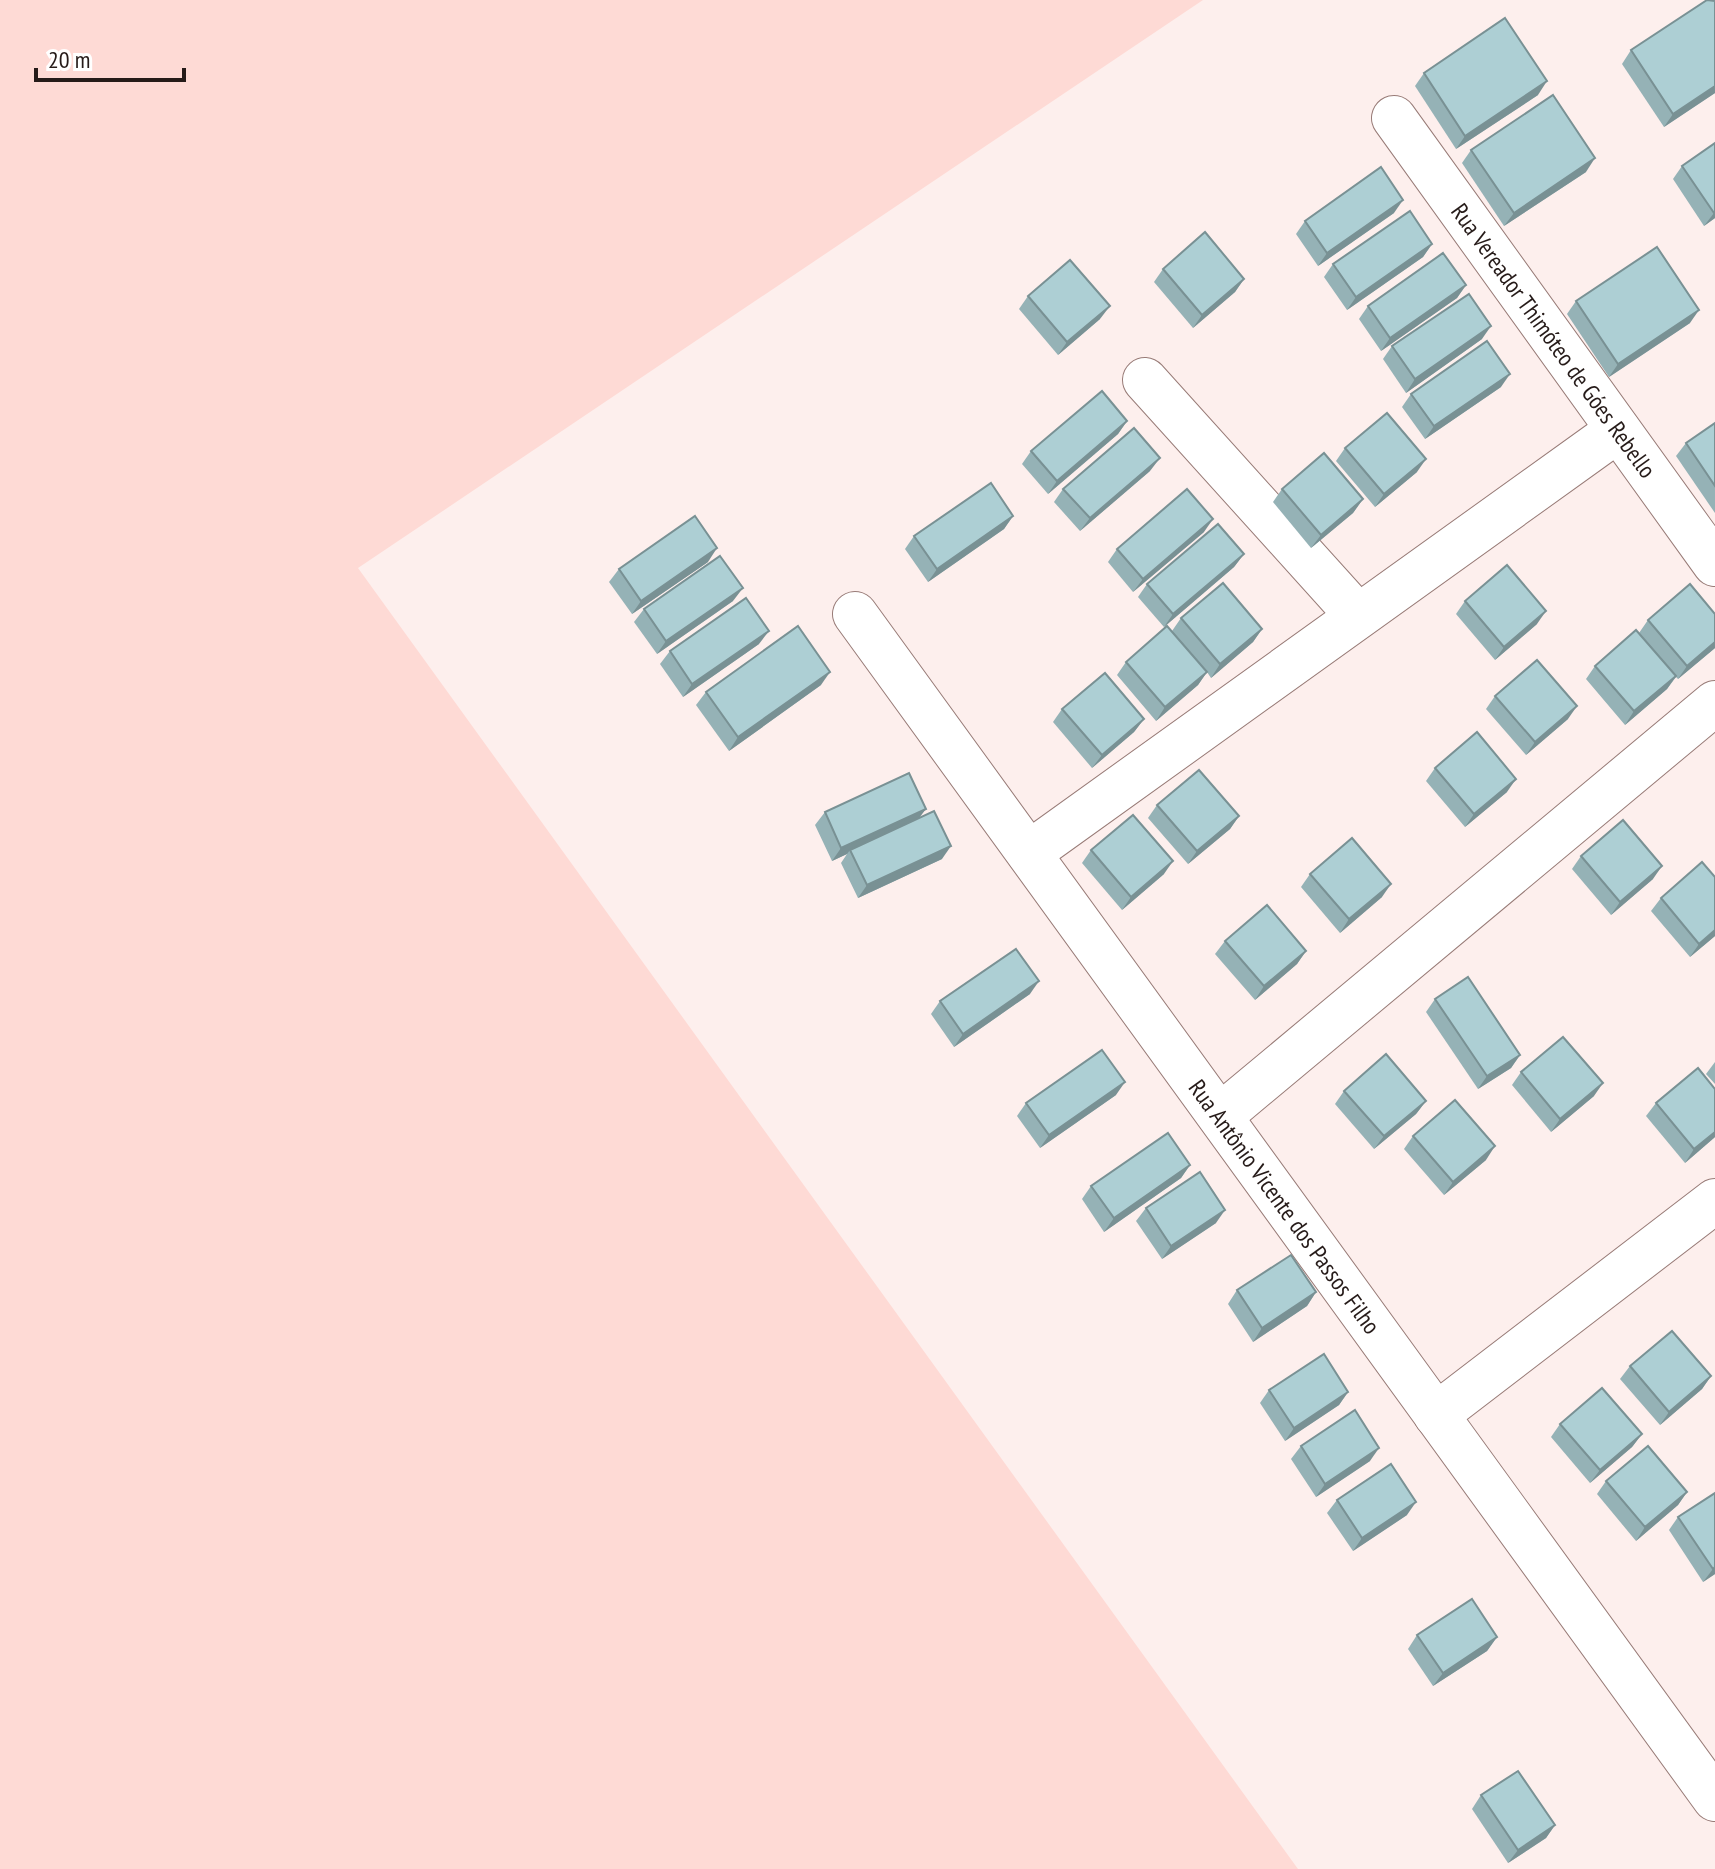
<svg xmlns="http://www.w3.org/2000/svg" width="1715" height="1869" viewBox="0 0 1715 1869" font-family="'PT Sans Narrow',sans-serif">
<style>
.green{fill:#fedad5}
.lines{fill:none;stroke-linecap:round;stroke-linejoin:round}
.street-casing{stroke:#987b77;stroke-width:46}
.street{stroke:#fff;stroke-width:44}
.wall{fill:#95b2b6}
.shaded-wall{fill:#799194}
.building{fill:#adcfd4;stroke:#799194;stroke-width:2}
.labels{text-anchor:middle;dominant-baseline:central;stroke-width:7;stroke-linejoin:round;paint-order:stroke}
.street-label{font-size:24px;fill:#261b19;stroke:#fff}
</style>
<rect width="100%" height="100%" fill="#fdefed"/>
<polygon class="green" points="0,0 1203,0 358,568 1298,1869 0,1869"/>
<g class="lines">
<g class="street-casing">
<g id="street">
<path id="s1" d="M1394,118L1715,564"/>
<polyline points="1145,380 1358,616"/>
<path id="s2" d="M855,614L1715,1799"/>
<polyline points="1029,853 1618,430"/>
<polyline points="1220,1116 1715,703"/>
<polyline points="1436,1415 1715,1201"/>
</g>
</g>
<use href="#street" class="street"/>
</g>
<g class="wall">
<polygon points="1631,50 1715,93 1664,127 1622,64"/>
<polygon points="1424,73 1538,95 1456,149 1415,86"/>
<polygon points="1715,143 1715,218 1704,226 1673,179 1682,166"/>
<polygon points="1471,150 1586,172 1504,226 1462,163"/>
<polygon points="1394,213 1318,266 1296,234 1305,221"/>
<polygon points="1432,244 1423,257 1347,310 1324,277 1333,264"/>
<polygon points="1163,269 1244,279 1235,292 1193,328 1154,282"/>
<polygon points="1466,285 1457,298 1381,351 1359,319 1368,306"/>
<polygon points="1028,296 1100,319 1058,355 1019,309"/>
<polygon points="1576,301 1690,323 1609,377 1567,314"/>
<polygon points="1482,339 1406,393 1383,359 1392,346"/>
<polygon points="1501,387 1425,439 1402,407 1411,394"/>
<polygon points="1127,421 1118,434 1048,494 1022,464 1031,451"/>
<polygon points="1715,423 1715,513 1676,456 1686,443"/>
<polygon points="1345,448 1417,472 1375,507 1336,461"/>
<polygon points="1150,471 1080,531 1054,502 1063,489"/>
<polygon points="1282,489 1363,499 1353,513 1311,548 1273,502"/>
<polygon points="1013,516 1004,529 928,582 905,549 914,536"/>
<polygon points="1204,532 1133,592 1108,562 1117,549"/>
<polygon points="1244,554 1234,567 1164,627 1138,597 1147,584"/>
<polygon points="708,562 632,614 609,582 619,569"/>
<polygon points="733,601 657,654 634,622 644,609"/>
<polygon points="1465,601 1537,624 1495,660 1456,614"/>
<polygon points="1181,618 1262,629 1253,642 1211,678 1207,672 1198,685 1156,721 1117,675 1126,662 1172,631"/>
<polygon points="1648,620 1715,648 1678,679 1676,677 1667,689 1625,725 1586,679 1595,666 1639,633"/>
<polygon points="759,644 683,697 660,664 670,651"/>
<polygon points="821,685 729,751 696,705 706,692"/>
<polygon points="1495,696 1568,719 1526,755 1486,709"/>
<polygon points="1062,709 1144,719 1134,732 1092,768 1053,722"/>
<polygon points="1435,768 1507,792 1465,827 1426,781"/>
<polygon points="1157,805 1239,816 1230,829 1188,864 1148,818"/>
<polygon points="825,812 920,817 942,859 858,898 841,863 847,854 832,861 815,825"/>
<polygon points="1091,850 1164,874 1122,910 1082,863"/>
<polygon points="1581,856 1653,879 1611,915 1572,869"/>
<polygon points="1310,874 1382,897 1340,933 1301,887"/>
<polygon points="1661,898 1715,936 1690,957 1651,911"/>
<polygon points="1225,941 1306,951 1297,964 1255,1000 1215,954"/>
<polygon points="1030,994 954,1047 931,1014 940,1001"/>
<polygon points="1435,999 1520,1055 1511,1068 1478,1089 1426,1012"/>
<polygon points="1715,1062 1715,1084 1706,1074"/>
<polygon points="1521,1072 1594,1096 1551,1132 1512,1085"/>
<polygon points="1715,1089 1715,1137 1685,1163 1646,1116 1656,1103"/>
<polygon points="1344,1091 1426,1101 1416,1114 1374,1149 1335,1104"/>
<polygon points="1116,1095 1040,1148 1017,1116 1026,1103"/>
<polygon points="1413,1136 1486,1160 1444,1195 1404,1149"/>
<polygon points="1190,1165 1181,1178 1104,1232 1082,1199 1091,1186"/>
<polygon points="1146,1208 1216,1223 1162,1259 1136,1221"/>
<polygon points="1237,1290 1316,1292 1307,1306 1253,1342 1228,1304"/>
<polygon points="1630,1366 1711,1376 1702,1389 1660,1425 1620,1379"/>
<polygon points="1269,1390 1348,1392 1339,1405 1285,1441 1260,1403"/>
<polygon points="1560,1424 1642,1434 1632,1447 1590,1483 1551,1437"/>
<polygon points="1301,1446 1370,1461 1316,1497 1291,1459"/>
<polygon points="1606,1481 1687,1492 1678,1505 1636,1541 1597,1494"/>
<polygon points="1715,1493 1715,1574 1703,1582 1669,1530 1678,1517"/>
<polygon points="1337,1500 1407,1515 1353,1551 1327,1513"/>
<polygon points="1417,1635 1497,1637 1487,1651 1433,1686 1408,1649"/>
<polygon points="1481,1795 1555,1825 1546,1838 1508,1863 1472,1809"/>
</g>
<g class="shaded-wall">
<polygon points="1547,81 1538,95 1456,149 1465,136"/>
<polygon points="1715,86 1715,93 1664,127 1673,114"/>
<polygon points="1595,158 1586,172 1504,226 1514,213"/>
<polygon points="1403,200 1394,213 1318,266 1327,253"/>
<polygon points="1715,212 1715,218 1704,226 1714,213"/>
<polygon points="1432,244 1423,257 1347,310 1356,297"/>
<polygon points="1244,279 1235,292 1193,328 1202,315"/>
<polygon points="1466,285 1457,298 1381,351 1390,338"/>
<polygon points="1110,306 1100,319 1058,355 1067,342"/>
<polygon points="1699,310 1690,323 1609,377 1618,364"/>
<polygon points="1491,326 1482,339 1406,393 1415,379"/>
<polygon points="1510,374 1501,387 1425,439 1434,426"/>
<polygon points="1127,421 1118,434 1048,494 1057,481"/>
<polygon points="1160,458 1150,471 1080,531 1090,518"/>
<polygon points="1426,459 1417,472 1375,507 1384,494"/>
<polygon points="1363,499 1353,513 1311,548 1321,535"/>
<polygon points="1013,516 1004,529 928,582 937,569"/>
<polygon points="1213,519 1204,532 1133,592 1143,579"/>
<polygon points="717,548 708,562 632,614 641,601"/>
<polygon points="1244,554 1234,567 1164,627 1173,614"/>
<polygon points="743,588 733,601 657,654 666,641"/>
<polygon points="1546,611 1537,624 1495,660 1504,647"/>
<polygon points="1262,629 1253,642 1211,678 1220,664"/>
<polygon points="769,631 759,644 683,697 692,684"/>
<polygon points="1715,642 1715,648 1678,679 1687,666"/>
<polygon points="830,672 821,685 729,751 738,737"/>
<polygon points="1207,672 1198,685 1156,721 1165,707"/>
<polygon points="1676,676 1667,689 1625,725 1634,711"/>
<polygon points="1577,706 1568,719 1526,755 1535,742"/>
<polygon points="1144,719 1134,732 1092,768 1102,755"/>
<polygon points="1516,779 1507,792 1465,827 1474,814"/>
<polygon points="926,809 916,822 850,850 847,854 832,861 841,848"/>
<polygon points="1239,816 1230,829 1188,864 1197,851"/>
<polygon points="951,846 942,859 858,898 867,885"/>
<polygon points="1173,861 1164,874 1122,910 1131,897"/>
<polygon points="1662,866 1653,879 1611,915 1620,902"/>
<polygon points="1391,884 1382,897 1340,933 1349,919"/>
<polygon points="1715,930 1715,936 1690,957 1699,944"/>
<polygon points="1306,951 1297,964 1255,1000 1264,986"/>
<polygon points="1039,981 1030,994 954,1047 963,1034"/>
<polygon points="1520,1055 1511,1068 1478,1089 1487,1076"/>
<polygon points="1125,1082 1116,1095 1040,1148 1049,1135"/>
<polygon points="1603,1083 1594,1096 1551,1132 1560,1119"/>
<polygon points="1426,1101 1416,1114 1374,1149 1384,1136"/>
<polygon points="1715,1132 1715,1137 1685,1163 1694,1149"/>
<polygon points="1495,1146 1486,1160 1444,1195 1453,1182"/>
<polygon points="1190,1165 1181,1178 1104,1232 1114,1218"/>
<polygon points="1225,1210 1216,1223 1162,1259 1171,1246"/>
<polygon points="1316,1292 1307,1306 1253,1342 1262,1328"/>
<polygon points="1711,1376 1702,1389 1660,1425 1669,1412"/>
<polygon points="1348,1392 1339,1405 1285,1441 1294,1428"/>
<polygon points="1642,1434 1632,1447 1590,1483 1600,1470"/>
<polygon points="1379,1448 1370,1461 1316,1497 1325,1484"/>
<polygon points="1687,1492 1678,1505 1636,1541 1645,1527"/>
<polygon points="1416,1502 1407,1515 1353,1551 1362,1538"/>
<polygon points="1715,1567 1715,1574 1703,1582 1713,1569"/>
<polygon points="1497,1637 1487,1651 1433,1686 1443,1673"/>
<polygon points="1555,1825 1546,1838 1508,1863 1518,1850"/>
</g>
<g class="building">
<polygon points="1707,0 1715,1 1715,86 1673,114 1631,50"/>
<polygon points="1505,18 1547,81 1465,136 1424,73"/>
<polygon points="1553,95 1595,158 1514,213 1471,150"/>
<polygon points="1715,143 1715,212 1714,213 1682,166"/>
<polygon points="1381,167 1403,200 1327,253 1305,221"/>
<polygon points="1410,211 1432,244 1356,297 1333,264"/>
<polygon points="1205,232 1244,279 1202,315 1163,269"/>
<polygon points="1657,247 1699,310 1618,364 1576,301"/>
<polygon points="1443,253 1466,285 1390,338 1368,306"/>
<polygon points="1070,260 1110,306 1067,342 1028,296"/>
<polygon points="1469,294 1491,326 1415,379 1392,346"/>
<polygon points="1487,341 1510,374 1434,426 1411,394"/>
<polygon points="1102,391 1127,421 1057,481 1031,451"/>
<polygon points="1387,413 1426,459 1384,494 1345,448"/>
<polygon points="1715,423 1715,486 1686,443"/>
<polygon points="1134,428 1160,458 1090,518 1063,489"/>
<polygon points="1324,453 1363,499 1321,535 1282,489"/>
<polygon points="991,483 1013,516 937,569 914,536"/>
<polygon points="1187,489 1213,519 1143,579 1117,549"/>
<polygon points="695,516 717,548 641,601 619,569"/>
<polygon points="1218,524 1244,554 1173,614 1147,584"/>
<polygon points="720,556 743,588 666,641 644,609"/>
<polygon points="1507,565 1546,611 1504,647 1465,601"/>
<polygon points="1223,583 1262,629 1220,664 1181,618"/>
<polygon points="1690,584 1715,614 1715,642 1687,666 1648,620"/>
<polygon points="746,598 769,631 692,684 670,651"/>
<polygon points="798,626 830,672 738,737 706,692"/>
<polygon points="1167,626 1207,672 1165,707 1126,662"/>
<polygon points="1636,630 1676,676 1634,711 1595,666"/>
<polygon points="1537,660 1577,706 1535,742 1495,696"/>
<polygon points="1105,673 1144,719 1102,755 1062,709"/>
<polygon points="1477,732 1516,779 1474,814 1435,768"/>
<polygon points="1199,770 1239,816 1197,851 1157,805"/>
<polygon points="909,773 926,809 841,848 825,812"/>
<polygon points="934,811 951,846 867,885 850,850"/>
<polygon points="1133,815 1173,861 1131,897 1091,850"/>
<polygon points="1623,820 1662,866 1620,902 1581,856"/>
<polygon points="1352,838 1391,884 1349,919 1310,874"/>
<polygon points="1702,862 1715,877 1715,930 1699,944 1661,898"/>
<polygon points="1267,905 1306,951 1264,986 1225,941"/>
<polygon points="1016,949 1039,981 963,1034 940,1001"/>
<polygon points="1468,977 1520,1055 1487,1076 1435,999"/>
<polygon points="1563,1037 1603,1083 1560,1119 1521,1072"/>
<polygon points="1102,1050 1125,1082 1049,1135 1026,1103"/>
<polygon points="1386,1054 1426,1101 1384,1136 1344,1091"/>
<polygon points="1698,1068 1715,1089 1715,1132 1694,1149 1656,1103"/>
<polygon points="1455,1100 1495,1146 1453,1182 1413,1136"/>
<polygon points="1168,1133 1190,1165 1114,1218 1091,1186"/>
<polygon points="1200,1172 1225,1210 1171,1246 1146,1208"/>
<polygon points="1291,1255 1316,1292 1262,1328 1237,1290"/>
<polygon points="1672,1331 1711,1376 1669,1412 1630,1366"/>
<polygon points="1324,1354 1348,1392 1294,1428 1269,1390"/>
<polygon points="1602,1388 1642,1434 1600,1470 1560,1424"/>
<polygon points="1355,1410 1379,1448 1325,1484 1301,1446"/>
<polygon points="1648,1446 1687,1492 1645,1527 1606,1481"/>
<polygon points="1391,1464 1416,1502 1362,1538 1337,1500"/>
<polygon points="1715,1493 1715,1567 1713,1569 1678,1517"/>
<polygon points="1472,1599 1497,1637 1443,1673 1417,1635"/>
<polygon points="1518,1771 1555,1825 1518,1850 1481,1795"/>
</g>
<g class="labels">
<g class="street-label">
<text stroke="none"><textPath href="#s1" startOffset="274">Rua Vereador Thimóteo de Góes Rebello</textPath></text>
<text stroke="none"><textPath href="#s2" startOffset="732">Rua Antônio Vicente dos Passos Filho</textPath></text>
</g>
</g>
<path d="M36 68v12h148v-12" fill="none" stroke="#261b19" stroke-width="4"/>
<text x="48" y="68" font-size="24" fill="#261b19" stroke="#ffffff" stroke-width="6" paint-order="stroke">20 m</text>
</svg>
